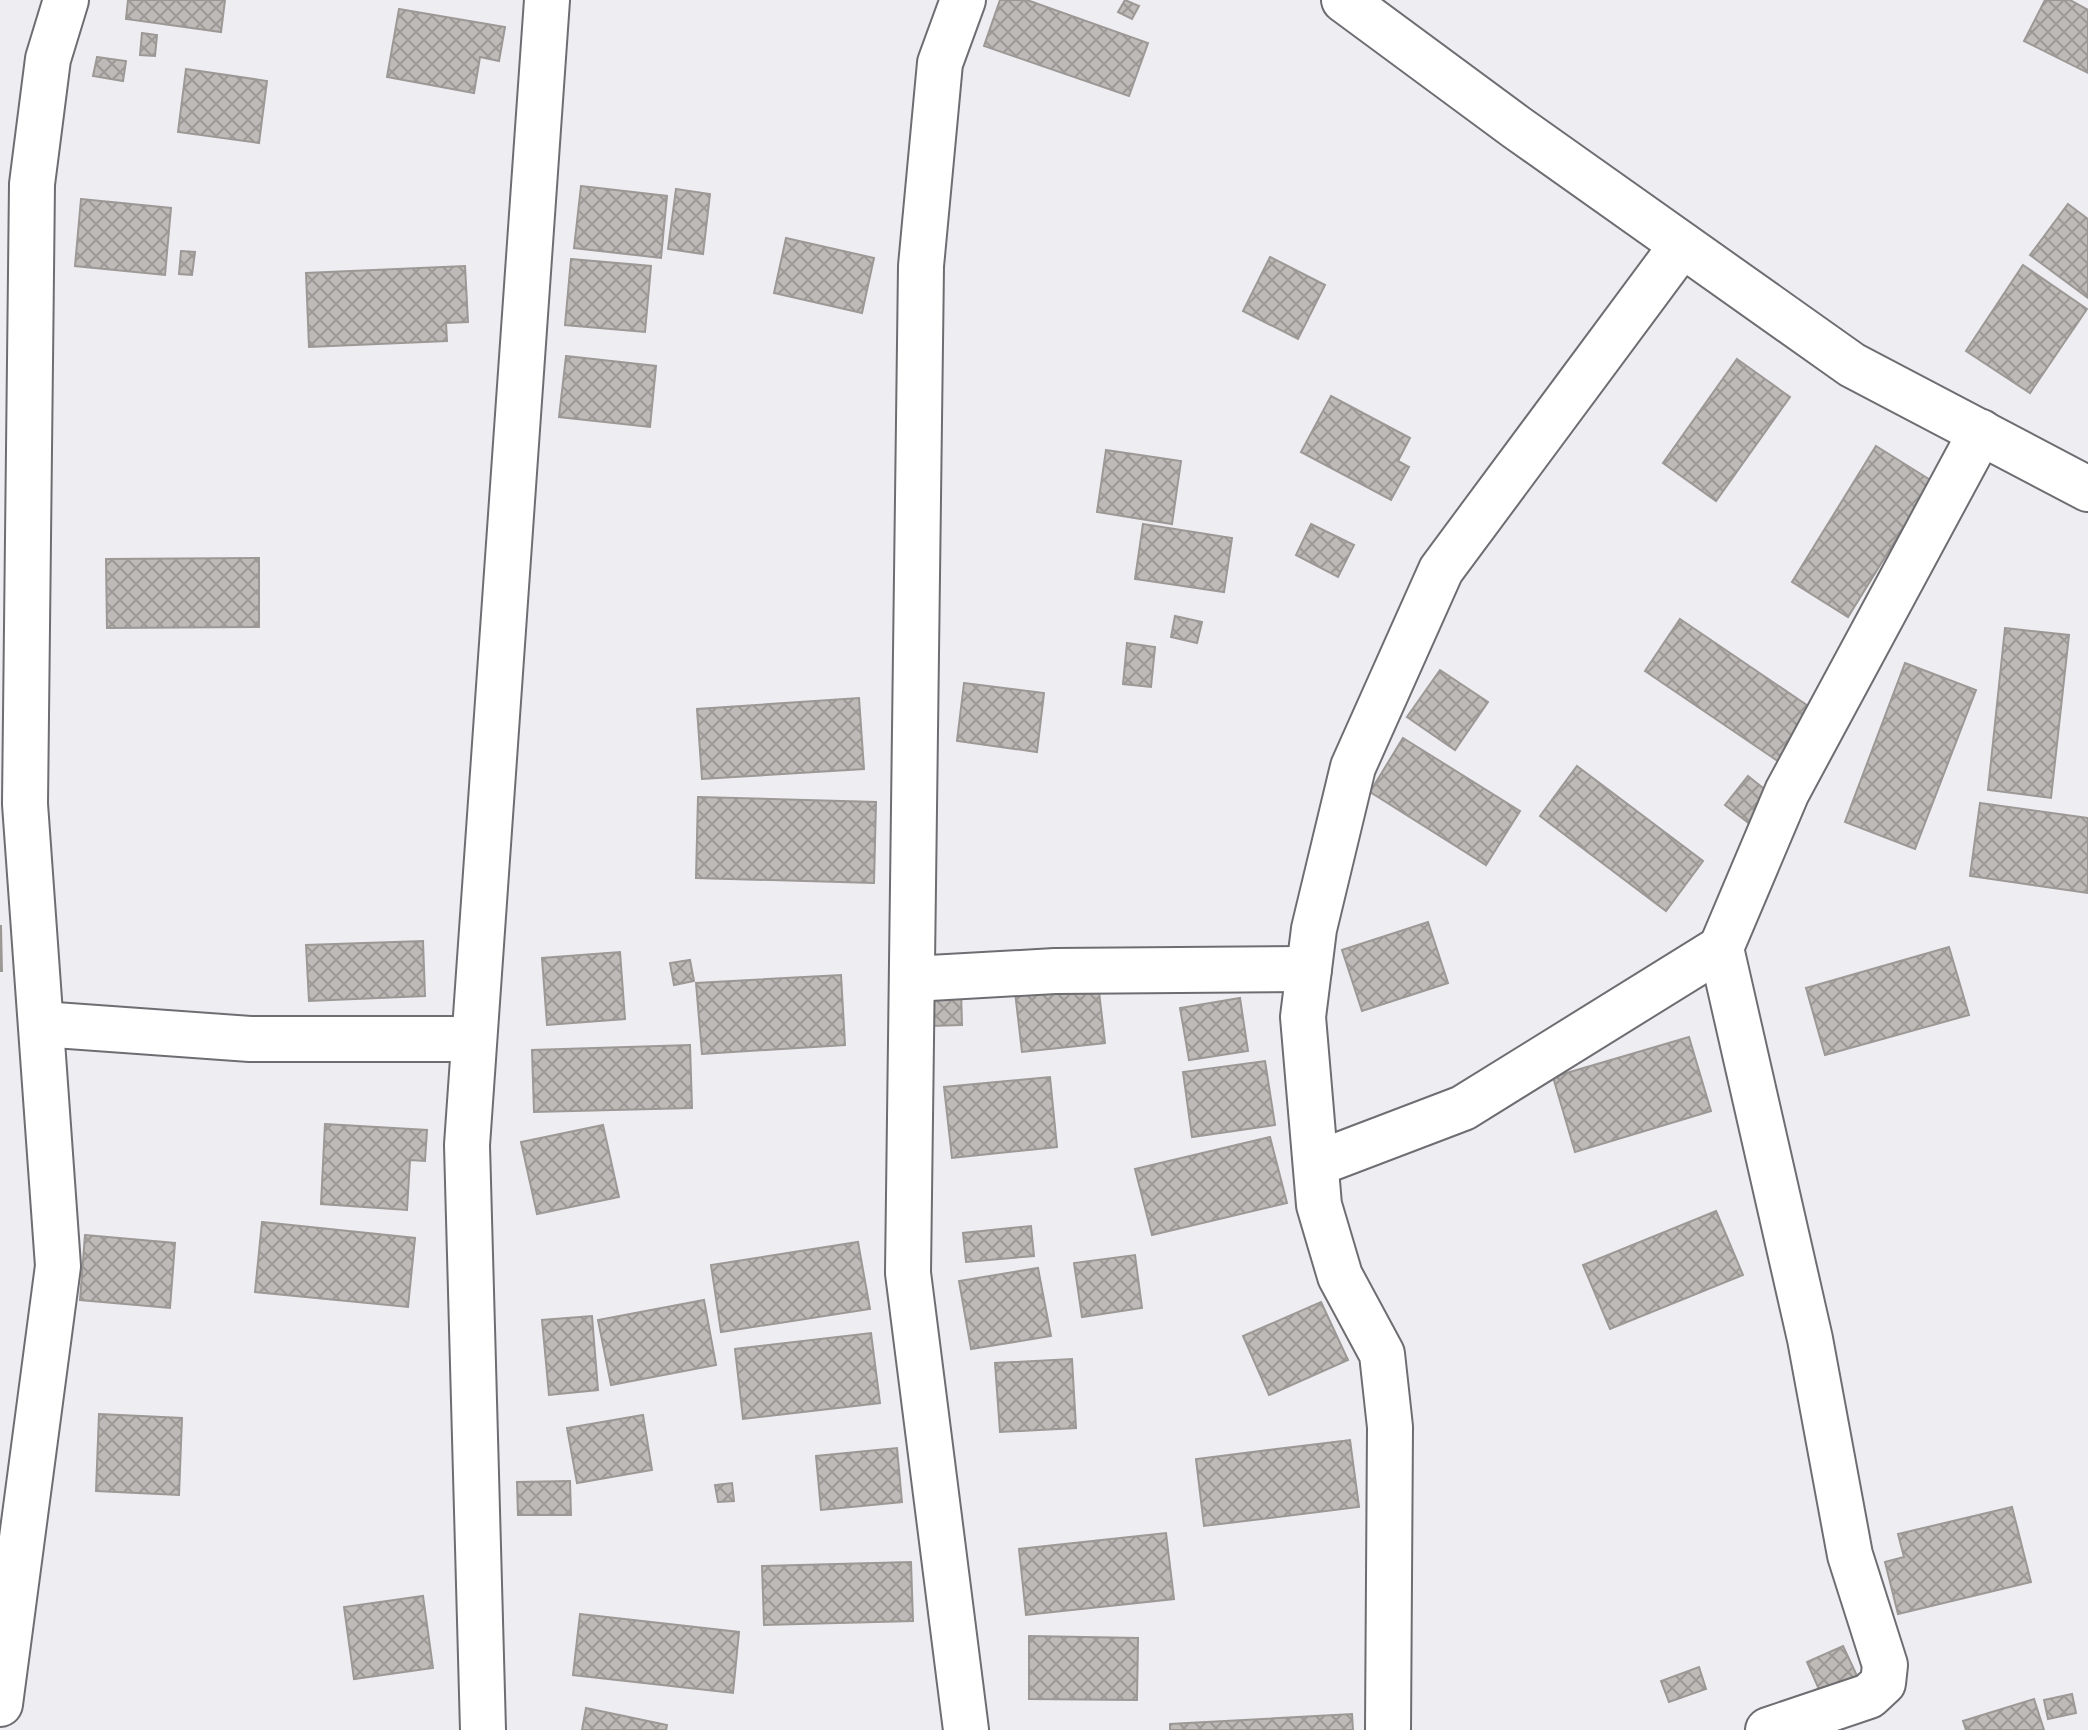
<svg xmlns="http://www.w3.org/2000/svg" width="2088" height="1730" viewBox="0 0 2088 1730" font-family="Raleway,sans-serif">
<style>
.building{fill:url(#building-cross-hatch);stroke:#9c9896;stroke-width:2}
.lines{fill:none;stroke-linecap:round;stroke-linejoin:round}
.minor-casing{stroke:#6e6d71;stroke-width:48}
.minor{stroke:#fff;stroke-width:44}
</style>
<defs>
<pattern id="building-cross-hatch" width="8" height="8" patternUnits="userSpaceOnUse" patternTransform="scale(2)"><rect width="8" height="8" fill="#bebab7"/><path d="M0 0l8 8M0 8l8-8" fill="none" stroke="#9c9896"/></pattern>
</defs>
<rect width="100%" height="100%" fill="#eeedf1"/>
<g class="building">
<polygon points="128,0 225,0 221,32 126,19"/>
<polygon points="1000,0 1027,0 1148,43 1129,96 984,46"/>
<polygon points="1125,0 1139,6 1132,19 1118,12"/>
<polygon points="2045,0 2070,0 2088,10 2088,73 2024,41"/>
<polygon points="399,9 505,27 499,61 480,57 474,93 387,77"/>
<polygon points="142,33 157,35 155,56 140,55"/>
<polygon points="97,57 126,61 123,81 93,76"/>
<polygon points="186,69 267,81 259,143 178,132"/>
<polygon points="581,186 667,196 661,258 574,248"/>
<polygon points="676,189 710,194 703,254 668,249"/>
<polygon points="81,199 171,208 165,275 75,266"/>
<polygon points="2068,204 2088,219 2088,298 2030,255"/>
<polygon points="786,238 874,258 862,313 774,293"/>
<polygon points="181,251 195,252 192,275 179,274"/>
<polygon points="1270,257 1325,285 1298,339 1243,311"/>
<polygon points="571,259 651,266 645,332 565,325"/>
<polygon points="2023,265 2087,309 2030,393 1966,351"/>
<polygon points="465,266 468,322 446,323 447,341 309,347 306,273"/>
<polygon points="566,356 656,366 650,427 559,417"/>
<polygon points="1737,359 1790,397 1716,501 1663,463"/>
<polygon points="1331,396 1410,438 1398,461 1409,467 1391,500 1301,452"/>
<polygon points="1876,446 1932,481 1848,617 1792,582"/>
<polygon points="1106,450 1181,461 1172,524 1097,512"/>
<polygon points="1143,524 1232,538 1224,592 1135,579"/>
<polygon points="1311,524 1354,545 1338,577 1296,555"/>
<polygon points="259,558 259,627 107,628 106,559"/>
<polygon points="1175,616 1202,622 1197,643 1171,637"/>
<polygon points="1680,619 1817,712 1782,764 1645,671"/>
<polygon points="2005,628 2069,635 2051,798 1988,790"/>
<polygon points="1127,643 1155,647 1151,687 1123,684"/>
<polygon points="1905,663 1976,690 1915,849 1845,822"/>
<polygon points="1440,670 1488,702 1455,750 1407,717"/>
<polygon points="964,683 1044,693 1037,752 957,741"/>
<polygon points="859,698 864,769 702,779 697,709"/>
<polygon points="1403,738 1520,811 1486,865 1370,792"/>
<polygon points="1577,766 1703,861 1666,911 1540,816"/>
<polygon points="1748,776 1773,796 1750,824 1725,805"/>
<polygon points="698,797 876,802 874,883 696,878"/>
<polygon points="1980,803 2088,818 2088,893 1970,876"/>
<polygon points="1428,922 1448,983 1362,1011 1342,950"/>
<polygon points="0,926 1,926 2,971 0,971"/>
<polygon points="423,941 425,996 309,1001 306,945"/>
<polygon points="1949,947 1969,1015 1825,1055 1806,988"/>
<polygon points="620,952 625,1019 547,1025 542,958"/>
<polygon points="690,960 694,981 674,985 670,963"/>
<polygon points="841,975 845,1045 702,1054 696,983"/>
<polygon points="1098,983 1105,1043 1022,1052 1015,992"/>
<polygon points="961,991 962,1025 929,1026 928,992"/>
<polygon points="1240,998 1248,1051 1189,1060 1180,1008"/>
<polygon points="1689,1037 1711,1111 1575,1152 1553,1077"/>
<polygon points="690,1045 692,1108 534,1112 532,1050"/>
<polygon points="1265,1061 1275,1125 1192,1137 1183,1072"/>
<polygon points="1050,1077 1057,1147 952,1158 944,1087"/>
<polygon points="325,1124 427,1130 425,1161 410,1160 407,1210 321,1204"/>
<polygon points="603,1125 619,1197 537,1214 521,1142"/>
<polygon points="1270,1137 1287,1203 1152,1235 1135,1169"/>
<polygon points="1716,1211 1743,1275 1610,1329 1583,1265"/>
<polygon points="262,1222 415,1238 408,1307 255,1292"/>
<polygon points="1031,1226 1034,1256 966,1262 963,1233"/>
<polygon points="85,1235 175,1243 170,1308 80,1300"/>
<polygon points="858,1242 870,1309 721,1332 711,1265"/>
<polygon points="1135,1255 1142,1308 1082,1317 1074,1263"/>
<polygon points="1038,1268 1051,1336 971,1349 959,1281"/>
<polygon points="704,1300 716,1365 611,1385 598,1320"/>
<polygon points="1321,1302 1348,1360 1269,1395 1243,1336"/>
<polygon points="592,1316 598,1390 549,1395 542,1320"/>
<polygon points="871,1333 880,1403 743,1419 735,1349"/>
<polygon points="1072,1359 1076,1428 1000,1432 995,1363"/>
<polygon points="99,1414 182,1418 179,1495 96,1491"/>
<polygon points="643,1415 652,1470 577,1483 567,1428"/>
<polygon points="1350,1440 1359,1507 1204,1526 1196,1459"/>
<polygon points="897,1448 902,1502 821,1510 816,1456"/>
<polygon points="570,1481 571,1515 518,1515 517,1482"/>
<polygon points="732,1483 734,1501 718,1502 715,1485"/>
<polygon points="2012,1507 2031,1582 1898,1614 1885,1562 1904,1557 1898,1534"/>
<polygon points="1166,1533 1174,1599 1026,1615 1019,1549"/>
<polygon points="911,1562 913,1621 764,1625 762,1566"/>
<polygon points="423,1596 433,1668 354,1679 344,1607"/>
<polygon points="580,1614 739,1632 733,1693 573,1675"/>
<polygon points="1029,1636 1138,1638 1137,1700 1029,1699"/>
<polygon points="1843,1646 1858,1678 1821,1694 1807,1662"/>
<polygon points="1699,1667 1706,1689 1669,1702 1661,1681"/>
<polygon points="2072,1694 2076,1713 2048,1719 2044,1700"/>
<polygon points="2034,1699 2044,1730 1966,1730 1963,1721"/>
<polygon points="586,1708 667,1725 666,1730 582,1730"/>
<polygon points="1352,1714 1353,1730 1170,1730 1170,1724"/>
</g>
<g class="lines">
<g class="minor-casing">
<g id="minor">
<polyline points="963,0 940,63 921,266 908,1273 966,1730"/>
<polyline points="1344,0 1516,127 1852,365 2088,489"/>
<polyline points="912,979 1055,971 1309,969"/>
<polyline points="41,1024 250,1039 474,1039"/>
<polyline points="1316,1164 1463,1108 1721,948"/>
<polyline points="0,1704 58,1266 25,804 32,184 48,59 66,0"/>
<polyline points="483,1730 467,1145 547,0"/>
<polyline points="1388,1730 1390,1427 1382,1354 1340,1276 1319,1205 1303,1017 1314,929 1353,767 1441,570 1682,245"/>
<polyline points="1768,1730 1869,1696 1883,1683 1885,1665 1850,1555 1810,1339 1721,948 1787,792 1981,432"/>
</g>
</g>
<use href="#minor" class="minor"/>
</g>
</svg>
